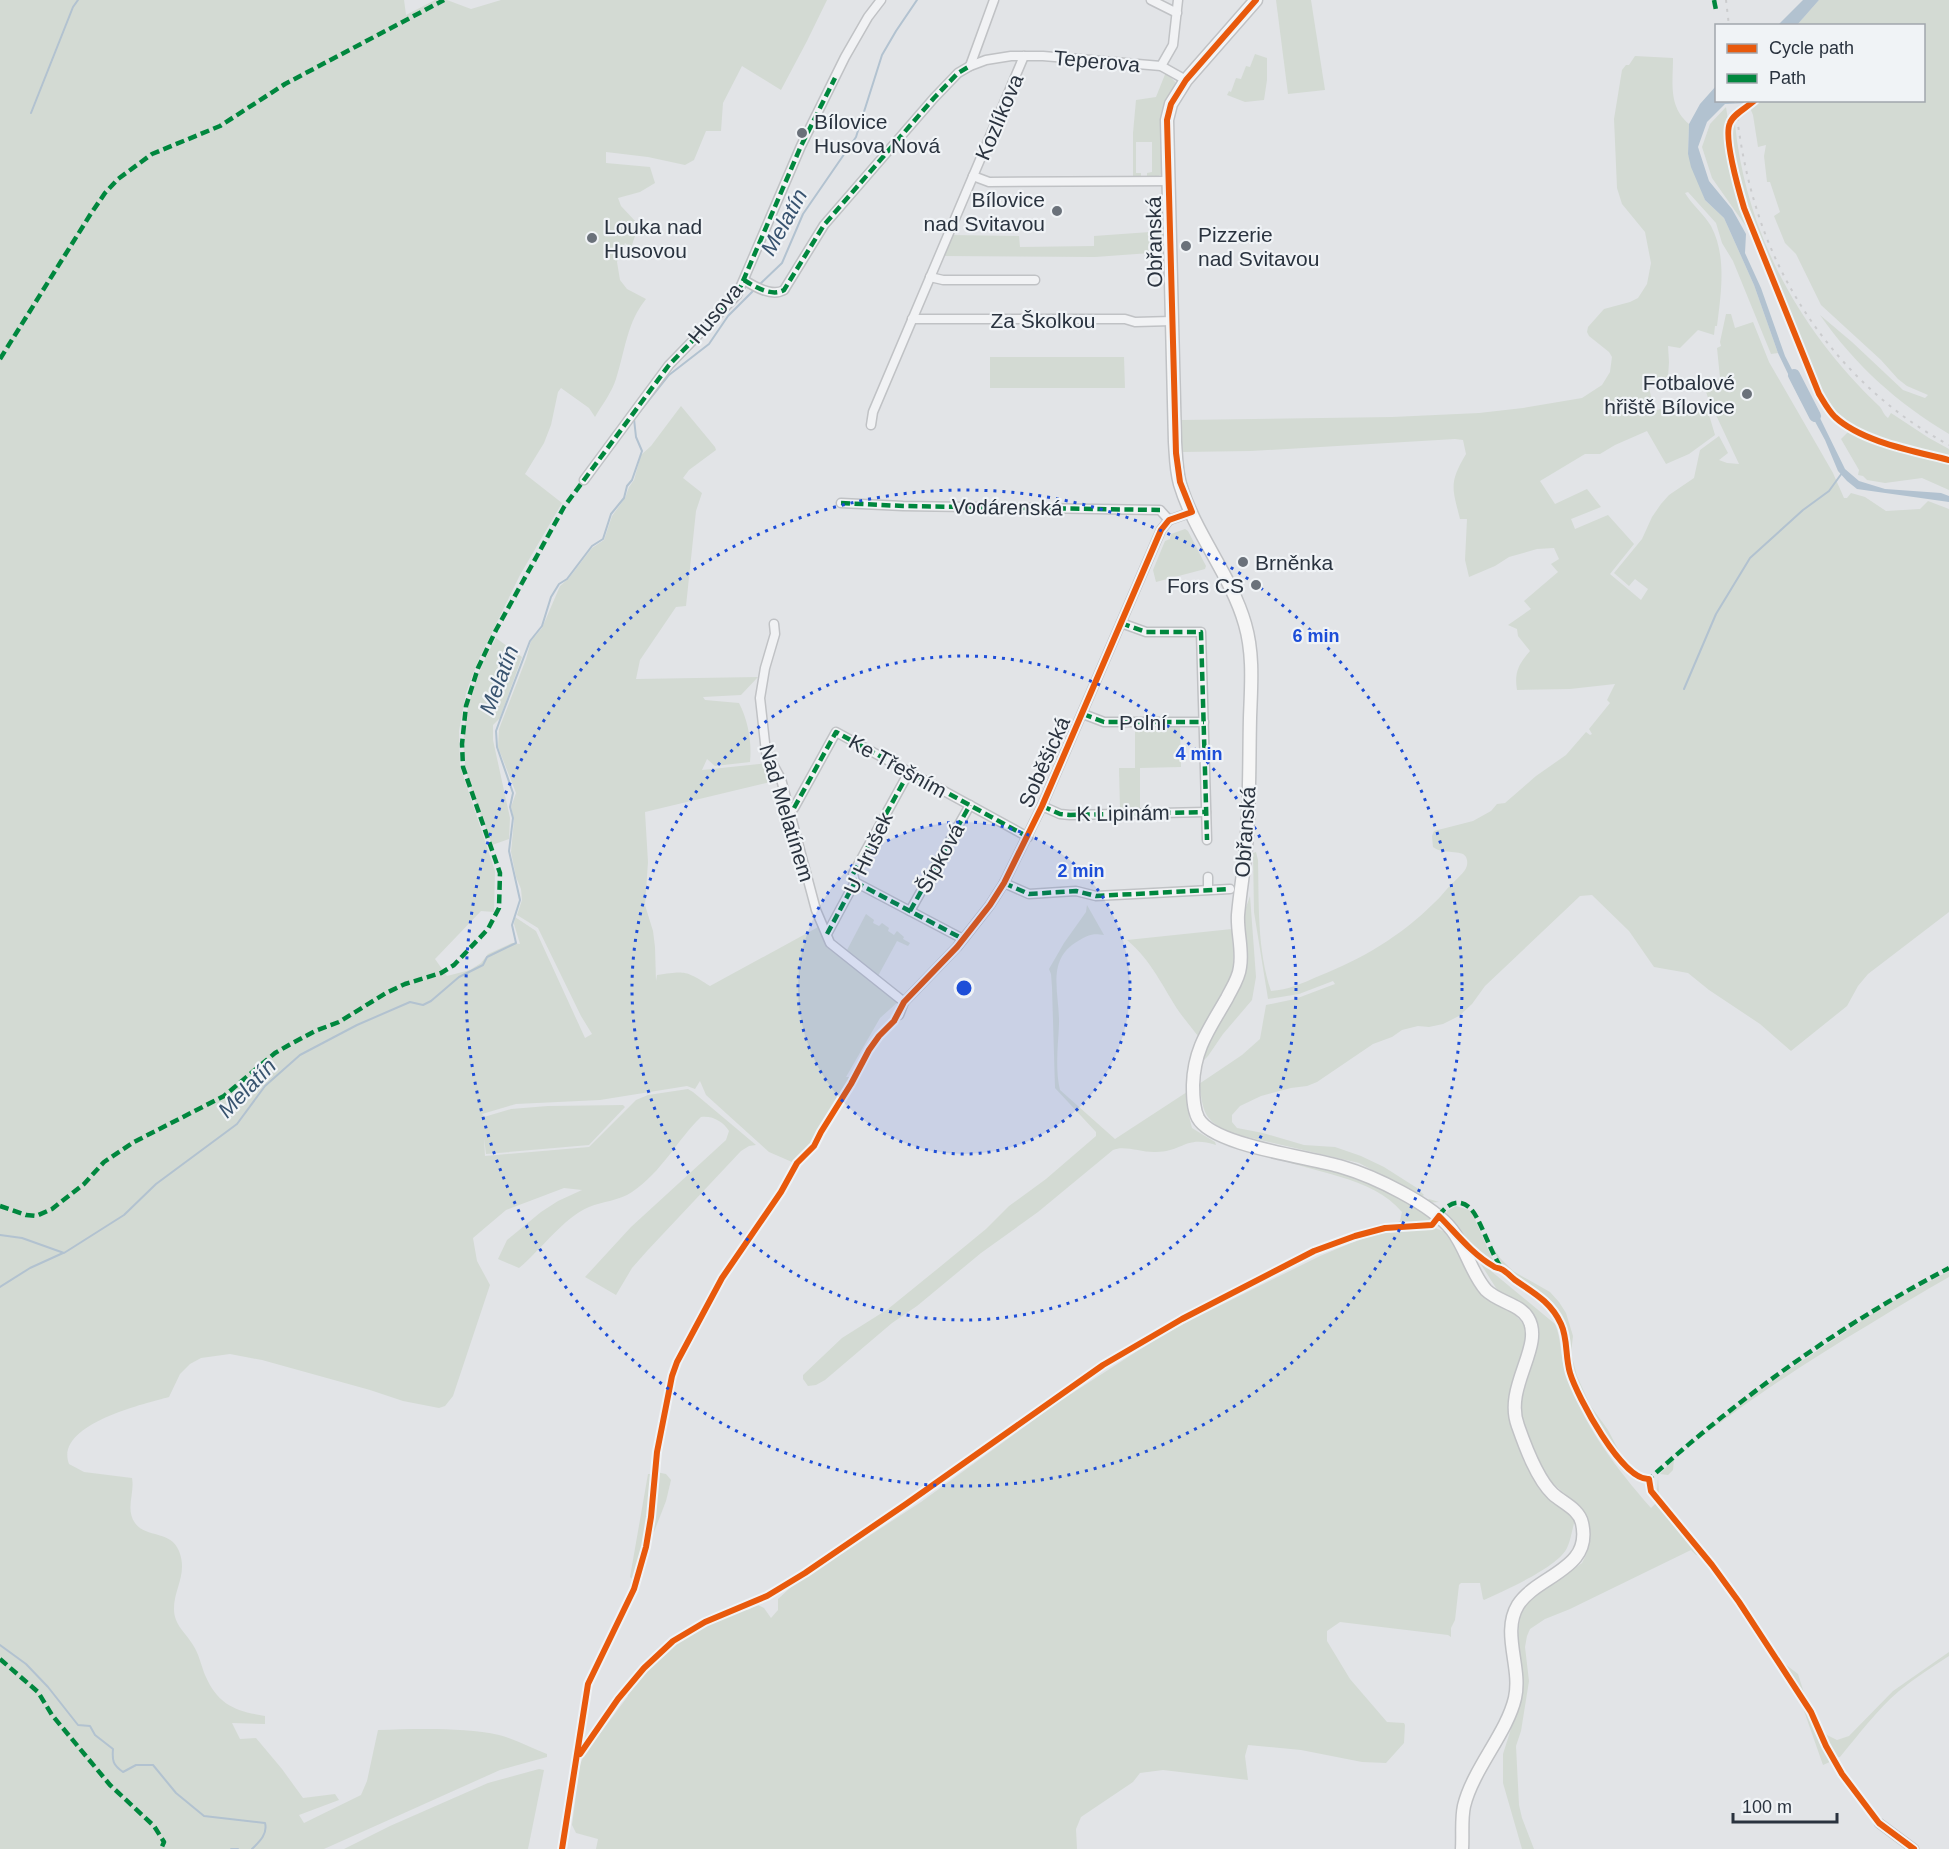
<svg xmlns="http://www.w3.org/2000/svg" width="1949" height="1849" viewBox="0 0 1949 1849" font-family="Arial,sans-serif">
<style>
.green{fill:#d3dad3}
.water{fill:#b2c2d0}
.lines{fill:none;stroke-linecap:round;stroke-linejoin:round}
.stream{stroke:#b2c2d0;stroke-width:2}
.river{stroke:#b2c2d0;stroke-width:12}
.minor-casing{stroke:#c0c2c5;stroke-width:11}
.secondary-casing{stroke:#c0c2c5;stroke-width:15}
.minor{stroke:#f1f2f4;stroke-width:8}
.secondary{stroke:#f6f6f6;stroke-width:12}
.rail{stroke:#cbccce;stroke-width:2;stroke-dasharray:3 6;stroke-linecap:butt}
.quiet{stroke:#00873e;stroke-width:4.5;stroke-dasharray:9 4.5;stroke-linecap:butt}
.cycleway-casing{stroke:#f0f3f6;stroke-width:10}
.cycleway{stroke:#e8590c;stroke-width:6}
.ring{fill:none;stroke:#1d4ed8;stroke-width:3;stroke-dasharray:3 6}
.poi-dot{fill:#6a717a;stroke:#f0f3f6;stroke-width:2}
.labels{text-anchor:middle;dominant-baseline:central;stroke-width:4.5;stroke-linejoin:round;paint-order:stroke}
.street-label{font-size:21px;fill:#2a333f;stroke:#f0f3f6}
.poi-label{font-size:21px;fill:#2a333f;stroke:#f0f3f6;text-anchor:start}
.water-label{font-size:22px;font-style:italic;fill:#38536f;stroke:#f0f3f6}
.centre{fill:#1d4ed8;stroke:#f0f3f6;stroke-width:3}
.ring-label{font-size:18px;text-anchor:middle;font-weight:bold;fill:#1d4ed8;stroke:#f0f3f6;stroke-width:4.5;stroke-linejoin:round;paint-order:stroke}
</style>
<rect width="100%" height="100%" fill="#e2e4e7"/>
<g class="green">
<path d="M0,0H404L406,15L435,0H447L471,9L501,0H827L807,41L781,90L742,66L723,103L721,131H706L694,160L685,165L648,157L606,152V163L650,167L655,183L640,192L618,198L621,206L636,222V233L631,248L625,243L617,262L620,280L627,289L646,299C627,322 625,351 616,379C612,392 602,405 595,417L589,408L561,388L558,392L551,425L544,443L525,474L562,503L520,575L478,661L466,693L459,731L460,766L495,871L494,912L481,911L435,959L447,976L470,970L481,963L488,954L512,943L520,944L514,924L515,917L536,931L585,1038L592,1034L581,1016L538,928L517,915L522,900L521,889L516,877L511,852L514,820L511,807L516,793L498,747L499,729L526,659L531,641L542,628L560,586L569,578L592,548L604,540L612,516L625,498L629,487L634,480L641,455L651,446L681,406L715,447L716,450L689,470L683,478L702,493L696,511L686,606L676,607L640,660L636,679L758,677L741,695L703,697L705,700L739,703C748,720 752,742 750,762L715,766L707,759L702,770L768,763L779,780L645,812L648,862L645,905L653,931L655,947L656,981L657,975C685,971 685,970 710,986L820,926L830,945L899,1001L880,1018L846,1077H850L848,1085C835,1106 812,1150 792,1162L769,1152L706,1095L700,1081L695,1089L687,1086L600,1100L516,1104L482,1114L484,1117L511,1109L548,1106L623,1105L625,1107L589,1145L486,1154L484,1138L485,1156L589,1147L636,1100L648,1095L688,1089L693,1092L756,1145L749,1146L741,1151L647,1251L632,1268L616,1295L585,1277L631,1227L726,1140L729,1131C724,1122 712,1115 701,1117C676,1141 663,1171 632,1192C619,1201 603,1201 589,1207C563,1218 540,1251 519,1268L498,1259L507,1240L541,1212L558,1201L582,1190L564,1188L506,1210L473,1238L477,1261L490,1285L453,1396L445,1406L439,1408L403,1401L370,1390L262,1360L230,1354L201,1358L190,1364L180,1374L169,1397C143,1404 54,1425 69,1464L84,1472L132,1478C135,1493 125,1509 135,1523C145,1538 171,1530 179,1551C188,1574 174,1588 174,1609C174,1625 186,1633 193,1645C199,1654 201,1665 205,1675C218,1705 235,1711 265,1716V1724L232,1723L240,1739L256,1738L282,1769L303,1798L335,1794L339,1800L299,1815L304,1823L361,1795L367,1781L378,1730C415,1729 463,1727 499,1735C515,1739 531,1748 547,1754V1757L500,1770L324,1849H0Z"/>
<polygon points="1276,0 1311,0 1325,90 1288,94"/>
<path d="M1819,0H1949V434C1897,403 1855,365 1820,315L1852,342L1903,390L1925,398L1928,395L1907,386L1898,379L1881,360L1821,305L1796,254L1785,243L1774,216L1780,212L1770,182H1767L1764,156L1766,145L1758,147L1753,115L1748,103L1749,100H1924V26L1797,25Z"/>
<polygon points="1255,54 1267,58 1267,80 1264,100 1245,102 1227,95 1229,91 1231,92 1236,78 1241,79 1246,66 1250,67"/>
<path d="M1635,56L1673,58C1673,83 1668,106 1689,124L1688,154L1705,200L1724,218L1754,285L1778,353L1771,354L1733,261L1722,243L1716,223L1688,192L1685,193C1692,205 1704,214 1711,226C1727,256 1721,294 1717,326H1715L1714,335L1698,330L1680,348L1668,346L1669,362L1668,377L1649,387L1654,411L1678,404L1707,408L1715,435L1689,454L1666,464L1647,431L1615,445L1600,454H1585L1540,481L1555,504L1587,489L1601,507L1571,519L1575,529L1608,515L1634,544L1610,574L1641,600L1648,589L1635,579L1629,586L1614,573L1642,539L1652,517L1661,504L1669,495L1694,478L1700,450L1719,436L1728,453L1719,460L1727,463L1739,464L1708,398L1704,385L1720,378L1717,348L1721,346L1720,342L1726,314H1731L1735,328L1753,322L1769,362L1833,473L1844,498H1847L1851,493L1865,497L1886,511L1920,509L1928,501L1949,509V912L1868,974L1858,986L1847,1006L1791,1051L1760,1024L1709,990L1688,973L1654,967L1629,931L1592,895L1580,896L1485,986L1472,1004L1459,1016L1443,1024L1429,1027L1418,1026L1402,1030L1392,1037L1373,1044L1317,1082L1307,1086L1291,1088L1261,1096L1240,1106L1232,1115V1122L1237,1128L1263,1133L1304,1145L1335,1147L1361,1156L1384,1167L1417,1188L1424,1195L1421,1197L1427,1201L1429,1199L1439,1202L1426,1203L1415,1193L1359,1163L1226,1132C1202,1116 1204,1112 1199,1084L1242,1055L1260,1039L1266,1005L1295,999L1335,984L1333,981L1299,994L1268,999L1254,912L1253,853L1256,852L1258,860C1259,903 1257,950 1271,991C1288,990 1303,983 1319,976C1362,959 1401,936 1434,903C1441,897 1446,889 1453,883C1460,875 1471,869 1466,857C1462,849 1443,855 1433,847L1432,836L1434,831L1473,821L1491,811L1497,804L1505,803L1536,776L1566,755L1586,732L1590,735L1592,734L1589,729L1610,703L1607,700L1615,684L1570,689L1517,690C1514,672 1519,664 1530,651L1518,636L1517,629L1508,625L1531,609L1524,601L1558,572L1551,564L1559,559L1554,548L1537,549L1509,557L1495,566L1469,577L1465,560L1467,519H1460C1452,487 1449,483 1466,454L1463,440L1455,439L1251,451L1182,452L1181,420L1392,417L1479,413L1523,408L1582,398L1602,385L1610,372L1612,357L1609,352L1589,336L1587,332L1588,327L1604,309L1630,302L1638,298L1647,284L1651,263L1645,232L1622,204L1617,188L1614,119L1622,70L1626,65H1629Z"/>
<path d="M1166,72L1176,83C1158,112 1163,140 1163,173L1156,178H1147V173L1152,172V142H1136V173H1141V176H1133V133L1136,100L1156,97Z"/>
<polygon points="1726,107 1728,120 1724,132 1734,178 1750,232 1712,178 1702,147 1710,124"/>
<path d="M1732,121L1733,124H1735C1746,233 1799,330 1878,405C1883,409 1882,413 1888,418L1891,413L1929,438L1949,449V459L1869,435L1844,422L1831,410L1820,393L1805,359L1746,208L1738,177L1729,131Z"/>
<polygon points="1164,231 1164,252 1095,257 943,256 951,235 1019,236 1020,247 1094,246 1094,236"/>
<polygon points="990,357 1124,357 1125,388 990,388"/>
<path d="M1850,430C1881,447 1915,455 1949,464V490L1922,478L1885,483L1867,480L1863,476L1858,475L1859,470L1841,439Z"/>
<polygon points="1185,529 1188,531 1206,566 1205,569 1156,582 1153,570 1165,541 1170,539 1171,534"/>
<path d="M496,638L522,657L500,718L493,725V740L510,818L509,839L492,845C484,822 473,799 467,775C456,729 473,679 496,638Z"/>
<polygon points="1135,726 1180,726 1181,767 1140,768 1140,809 1120,810 1119,768 1135,768"/>
<polygon points="1250,896 1256,977 1252,1000 1223,1034 1208,1056 1202,1062 1206,1044 1238,990 1246,971 1243,942 1243,916"/>
<path d="M1087,905L1104,935C1092,933 1088,935 1078,941C1045,960 1060,994 1059,1025C1058,1046 1055,1069 1060,1090L1115,1139L1187,1092L1189,1116L1192,1128L1215,1142L1216,1145C1185,1135 1183,1152 1156,1152C1142,1153 1125,1145 1113,1150L1038,1212L981,1253L917,1306L892,1323L825,1380L816,1385L808,1386L803,1379V1375L842,1338L888,1309L941,1266L986,1229L1009,1206L1046,1179L1096,1136V1132L1055,1088L1052,987L1051,974L1049,969L1064,943L1086,912Z"/>
<polygon points="866,914 874,920 873,923 879,926 882,923 889,928 888,931 894,935 897,931 904,937 903,939 910,943 908,946 897,941 878,976 846,952"/>
<path d="M1232,929L1234,970L1198,1036C1192,1028 1186,1021 1180,1013C1162,986 1152,961 1127,940Z"/>
<path d="M1264,1153C1291,1159 1319,1164 1346,1172C1376,1181 1406,1200 1432,1218L1431,1220L1426,1222L1395,1224L1400,1221L1402,1212C1371,1174 1306,1173 1264,1153Z"/>
<path d="M1456,1206L1469,1210L1473,1215L1495,1265L1491,1271L1555,1324C1562,1340 1560,1358 1566,1374C1583,1425 1616,1468 1651,1508L1657,1502L1712,1568L1740,1607L1799,1697L1812,1718L1832,1761L1823,1765L1803,1708L1798,1698L1711,1568L1700,1556L1696,1555L1691,1550L1570,1609L1545,1619L1530,1629L1527,1636L1525,1647L1529,1681L1521,1731L1516,1746L1519,1805L1522,1818L1534,1849H1522L1503,1783V1754L1522,1694L1518,1635L1521,1609L1532,1599L1582,1563L1586,1555L1590,1538L1589,1524L1585,1514L1575,1503L1548,1479L1528,1440L1521,1419L1520,1405L1537,1347L1538,1332L1535,1315L1523,1304L1503,1295L1496,1288L1463,1236L1446,1216L1447,1211Z"/>
<path d="M1435,1228L1448,1233L1480,1288L1511,1310L1525,1326L1527,1338L1511,1388L1509,1409L1524,1462L1548,1496L1575,1520C1572,1529 1571,1540 1567,1548C1558,1567 1504,1591 1484,1600L1483,1599L1480,1583H1461L1459,1585L1455,1620L1451,1628V1637L1448,1635L1340,1622L1327,1631V1641L1350,1679L1387,1722L1404,1723L1405,1725L1404,1743L1386,1763L1362,1762L1301,1750L1248,1745L1245,1756L1248,1780L1163,1770L1140,1773L1133,1782L1081,1817L1076,1829L1077,1849H596L598,1839L576,1833L572,1825L580,1765L584,1755L628,1696L626,1694L635,1683L657,1658L675,1643L706,1624L745,1608L747,1610L758,1605L764,1608L771,1618L778,1610V1599L791,1587L921,1502L1057,1403L1156,1339L1191,1320L1320,1256L1351,1243L1377,1234Z"/>
<polygon points="1490,1243 1500,1258 1513,1271 1550,1292 1559,1302 1566,1313 1573,1336 1571,1353 1577,1376 1590,1405 1608,1430 1620,1453 1606,1437 1595,1419 1573,1376 1570,1362 1568,1331 1558,1312 1545,1297 1510,1274 1497,1257"/>
<path d="M1949,1271V1277C1922,1292 1896,1308 1870,1324C1801,1365 1736,1408 1674,1459L1673,1470L1668,1475L1660,1474L1676,1457L1754,1393L1884,1306Z"/>
<polygon points="656,1472 666,1474 671,1480 666,1501 654,1532 651,1530"/>
<polygon points="648,1474 652,1474 653,1481 648,1535 633,1588 630,1586 632,1579 630,1577"/>
<path d="M1658,1477L1659,1494L1663,1501L1714,1563L1781,1661L1798,1674L1804,1693L1823,1730L1827,1735L1837,1740L1849,1736L1893,1691L1949,1652V1656C1932,1667 1915,1678 1899,1691C1877,1710 1859,1734 1840,1757L1836,1758L1826,1740L1813,1710L1735,1594L1713,1564L1662,1501L1657,1491Z"/>
<polygon points="539,1769 544,1770 528,1849 344,1849 390,1826 488,1783"/>
</g>
<g class="water">
<polygon points="1803,0 1819,0 1797,25 1778,25"/>
<polygon points="1716,86 1716,100 1749,101 1748,103 1725,104 1707,122 1698,147 1709,181 1732,209 1746,234 1745,253 1761,288 1785,356 1808,401 1819,416 1845,469 1859,481 1885,489 1941,493 1949,496 1949,502 1857,489 1847,481 1838,471 1825,440 1812,416 1801,401 1778,353 1754,285 1724,218 1705,200 1691,167 1688,154 1689,124 1700,104"/>
</g>
<g class="lines">
<g class="stream">
<polyline points="31,113 73,7 78,0"/>
<polyline points="759,285 782,263 803,214 856,137 882,55 896,31 917,0"/>
<polyline points="1684,689 1716,614 1750,558 1803,510 1829,491 1842,473"/>
<polyline points="0,1235 22,1238 64,1253 124,1215 156,1184 237,1124 265,1086 300,1055 357,1025 410,1002 423,1005 431,1001 459,977 483,965 487,957 516,943 512,925 520,900 509,851 513,818 510,807 513,793 497,747 496,731 500,720 530,641 542,626 551,597 559,584 567,579 592,546 603,539 611,514 624,498 627,486 632,480 642,451 636,437 634,419 669,375 709,344 728,316 755,289"/>
<polyline points="0,1287 30,1268 63,1253"/>
<path d="M0,1645L26,1664L48,1687L78,1725L90,1726L95,1735L113,1749C112,1761 113,1765 123,1772L136,1765H153L176,1793L204,1816L265,1823C268,1834 259,1842 252,1849"/>
<polyline points="231,1849 238,1849"/>
</g>
<polyline class="river" points="1794,375 1815,416"/>
<g class="minor-casing">
<g id="minor">
<polyline points="1151,0 1177,13"/>
<polyline points="970,66 994,0"/>
<polyline points="1161,66 1173,45 1178,0"/>
<polyline points="973,176 989,182 1169,181"/>
<polyline points="930,277 943,280 1035,280"/>
<path d="M744,280C755,287 772,297 784,290L824,225L934,98L958,73L970,66L986,60L1011,56H1043L1161,66L1186,80"/>
<polyline points="912,319 1125,319 1135,322 1172,321"/>
<polyline points="871,425 873,412 1024,56"/>
<polyline points="584,480 669,365 737,295 801,146 845,57 868,17 881,0"/>
<polyline points="841,503 903,506 1160,510 1169,520"/>
<polyline points="1121,623 1146,632 1201,632 1207,840"/>
<polyline points="774,624 775,634 765,668 760,698 766,752 781,779 816,910 830,943 904,1002"/>
<polyline points="1083,714 1104,722 1204,722"/>
<polyline points="1042,806 1060,814 1070,815 1206,812"/>
<polyline points="794,808 836,732 1028,837"/>
<polyline points="1208,877 1208,889"/>
<polyline points="855,882 963,939"/>
<polyline points="1004,883 1029,894 1076,891 1096,896 1230,889"/>
<polyline points="910,911 970,805"/>
<polyline points="827,934 855,882 853,874 909,772"/>
<polyline points="899,1015 904,1002 957,947 990,905 1004,883 1042,806 1161,530 1169,520 1192,512"/>
<polyline points="1879,1823 1914,1849"/>
</g>
</g>
<g class="secondary-casing">
<path id="secondary" d="M1256,0L1186,80L1171,104L1167,120L1175,442C1176,456 1176,470 1180,484C1195,534 1231,575 1245,624C1254,655 1251,687 1250,718C1249,761 1250,804 1246,847C1244,870 1240,892 1238,915C1237,932 1243,950 1240,967C1239,978 1232,988 1227,998C1210,1028 1194,1048 1193,1085C1193,1095 1193,1108 1198,1118C1213,1146 1310,1157 1342,1167C1373,1176 1432,1204 1452,1230C1466,1248 1471,1273 1486,1290C1498,1302 1520,1304 1528,1318C1545,1346 1503,1387 1518,1426C1525,1446 1537,1479 1553,1494C1563,1503 1579,1509 1582,1523C1593,1570 1537,1575 1518,1605C1501,1633 1522,1667 1515,1698C1507,1733 1473,1769 1464,1806C1461,1820 1463,1835 1462,1849"/>
</g>
<use href="#minor" class="minor"/>
<use href="#secondary" class="secondary"/>
<g class="rail">
<polyline points="1726,0 1729,26"/>
<path d="M1735,100C1739,137 1745,172 1756,207C1786,307 1857,396 1949,445"/>
</g>
<g class="quiet">
<polyline points="1714,0 1716,10"/>
<path d="M744,280C755,287 772,297 784,290L824,225L934,98L958,73L970,66"/>
<polyline points="0,359 90,215 105,193 118,179 152,154 220,126 285,84 444,0"/>
<polyline points="841,503 903,506 1160,510"/>
<polyline points="1121,623 1146,632 1201,632 1207,840"/>
<polyline points="1083,714 1104,722 1204,722"/>
<polyline points="1042,806 1060,814 1070,815 1206,812"/>
<polyline points="794,808 836,732 1028,837"/>
<polyline points="855,882 963,939"/>
<polyline points="1004,883 1029,894 1076,891 1096,896 1230,889"/>
<polyline points="910,911 970,805"/>
<polyline points="827,934 855,882 853,874 909,772"/>
<polyline points="0,1206 26,1215 36,1216 52,1209 84,1184 104,1162 134,1142 224,1096 275,1053 289,1045 315,1031 339,1022 386,993 405,984 441,973 454,965 488,929 499,908 500,873 463,767 462,744 466,706 478,668 496,630 564,507 669,365 737,295 801,146 835,78"/>
<path d="M1439,1216C1446,1205 1458,1197 1470,1208C1480,1217 1490,1252 1501,1267"/>
<path d="M1645,1479H1649C1740,1397 1840,1325 1949,1268"/>
<polyline points="0,1659 38,1692 52,1715 110,1785 154,1826 164,1842 161,1849"/>
</g>
<g class="cycleway-casing">
<g id="cycleway">
<path d="M1755,100C1748,107 1733,114 1730,123C1723,137 1739,191 1744,208L1819,394C1824,402 1828,410 1835,417C1862,442 1914,451 1949,460"/>
<path d="M580,1754L618,1699L644,1668L673,1641L705,1622L767,1596L805,1573L906,1504L1103,1365L1182,1319L1314,1251L1355,1236L1385,1228L1432,1225L1439,1216C1456,1233 1472,1254 1493,1266C1495,1268 1499,1268 1501,1269C1506,1271 1511,1277 1515,1280C1534,1293 1551,1302 1561,1324C1568,1339 1565,1356 1570,1373C1577,1396 1622,1481 1649,1479L1651,1491L1712,1565L1739,1602L1811,1712L1826,1746L1842,1774L1879,1823L1914,1849"/>
<polyline points="562,1849 588,1684 634,1589 646,1547 651,1517 657,1452 672,1376 677,1362 722,1278 781,1192 797,1163 814,1146 821,1132 851,1084 869,1050 879,1036 894,1021 904,1002 957,947 990,905 1004,883 1042,806 1161,530 1169,520 1192,512 1180,482 1176,453 1167,120 1171,104 1186,80 1256,0"/>
</g>
</g>
<use href="#cycleway" class="cycleway"/>
</g>
<circle cx="964" cy="988" r="166" fill="#1d4ed8" fill-opacity=".12"/>
<g class="ring">
<circle cx="964" cy="988" r="166"/>
<circle cx="964" cy="988" r="332"/>
<circle cx="964" cy="988" r="498"/>
</g>
<g class="poi-dot">
<circle cx="802" cy="133" r="6"/>
<circle cx="1057" cy="211" r="6"/>
<circle cx="592" cy="238" r="6"/>
<circle cx="1186" cy="246" r="6"/>
<circle cx="1747" cy="394" r="6"/>
<circle cx="1243" cy="562" r="6"/>
<circle cx="1256" cy="585" r="6"/>
</g>
<g class="labels">
<g class="street-label">
<text transform="translate(1097 61) rotate(5)">Teperova</text>
<text transform="translate(999 117) rotate(-67)">Kozlíkova</text>
<text transform="translate(1154 242) rotate(-91)">Obřanská</text>
<text transform="translate(715 313) rotate(-50)">Husova</text>
<text x="1043" y="320">Za Školkou</text>
<text transform="translate(1007 507) rotate(1)">Vodárenská</text>
<text x="1143" y="722">Polní</text>
<text transform="translate(1044 762) rotate(-66)">Soběšická</text>
<text transform="translate(898 766) rotate(29)">Ke Třešním</text>
<text transform="translate(787 813) rotate(73)">Nad Melatínem</text>
<text transform="translate(1123 813) rotate(-1)">K Lipinám</text>
<text transform="translate(1245 832) rotate(-86)">Obřanská</text>
<text transform="translate(868 853) rotate(-65)">U Hrušek</text>
<text transform="translate(940 858) rotate(-61)">Šípková</text>
</g>
<g class="poi-label">
<text x="814" y="121">Bílovice<tspan x="814" dy="24">Husova Nová</tspan></text>
<text x="1045" y="199" text-anchor="end">Bílovice<tspan x="1045" dy="24">nad Svitavou</tspan></text>
<text x="604" y="226">Louka nad<tspan x="604" dy="24">Husovou</tspan></text>
<text x="1198" y="234">Pizzerie<tspan x="1198" dy="24">nad Svitavou</tspan></text>
<text x="1735" y="382" text-anchor="end">Fotbalové<tspan x="1735" dy="24">hřiště Bílovice</tspan></text>
<text x="1255" y="562">Brněnka</text>
<text x="1244" y="585" text-anchor="end">Fors CS</text>
</g>
<g class="water-label">
<text transform="translate(784 222) rotate(-61)">Melatín</text>
<text transform="translate(499 680) rotate(-69)">Melatín</text>
<text transform="translate(247 1088) rotate(-46)">Melatín</text>
</g>
</g>
<circle cx="964" cy="988" r="9" class="centre"/>
<g class="ring-label">
<text x="1316" y="642">6 min</text>
<text x="1199" y="760">4 min</text>
<text x="1081" y="877">2 min</text>
</g>
<rect x="1715" y="24" width="210" height="78" fill="#f0f3f6" stroke="#a1a6ad" stroke-width="1.5"/>
<rect x="1727" y="44" width="30" height="9" fill="#e8590c" stroke="#a1a6ad" stroke-width="1.5"/>
<text x="1769" y="54" font-size="18" fill="#2a333f">Cycle path</text>
<rect x="1727" y="74" width="30" height="9" fill="#00873e" stroke="#a1a6ad" stroke-width="1.5"/>
<text x="1769" y="84" font-size="18" fill="#2a333f">Path</text>
<path d="M1733 1813v9h104v-9" fill="none" stroke="#2a333f" stroke-width="3"/>
<text x="1742" y="1813" font-size="18" fill="#2a333f" stroke="#f0f3f6" stroke-width="4.5" paint-order="stroke">100 m</text>
</svg>
